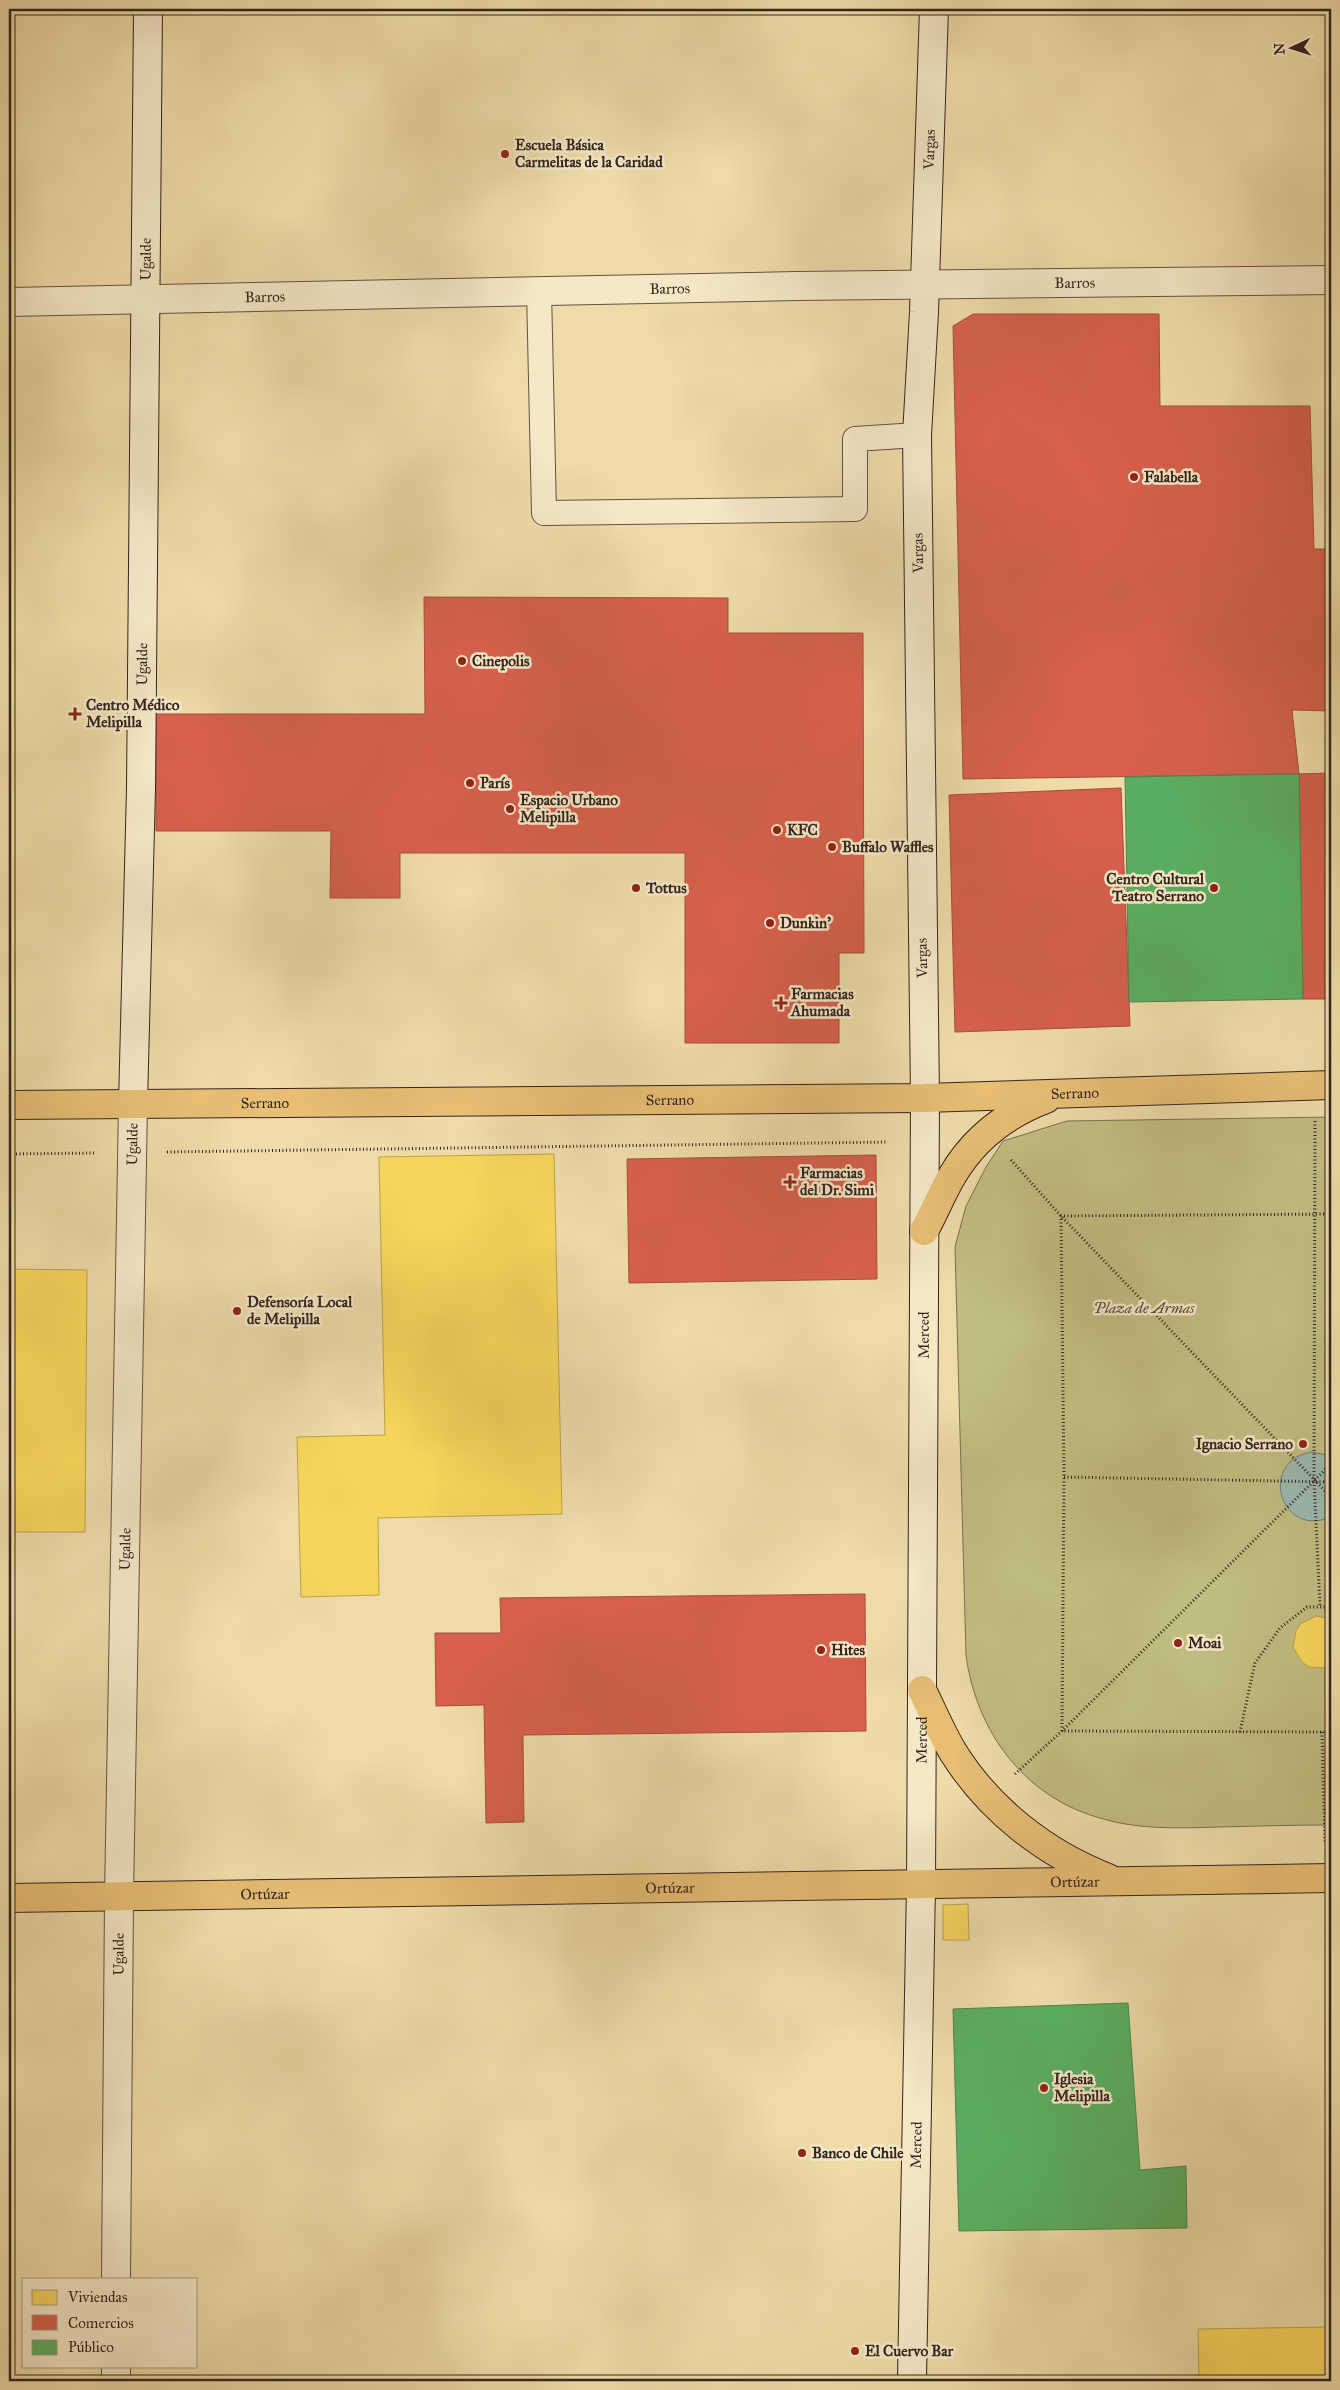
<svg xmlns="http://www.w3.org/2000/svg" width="1340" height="2390" viewBox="0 0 1340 2390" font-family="'IM FELL Great Primer',serif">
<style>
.green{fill:#c1bd82;stroke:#7a7050}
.water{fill:#9bb9b0;stroke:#727d76}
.homes{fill:#f6d55c;stroke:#bca049}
.shops{fill:#d6604d;stroke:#a54e3f}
.public{fill:#5aae61;stroke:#4f854d}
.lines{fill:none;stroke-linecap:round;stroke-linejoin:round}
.service-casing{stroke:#625241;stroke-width:26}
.minor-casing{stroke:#625241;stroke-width:30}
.secondary-casing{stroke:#34241e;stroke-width:30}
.primary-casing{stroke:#34241e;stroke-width:30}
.path{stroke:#34241e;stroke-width:3;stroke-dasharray:1 2.5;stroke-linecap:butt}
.service{stroke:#f4e8c7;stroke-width:24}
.minor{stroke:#f4e8c7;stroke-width:28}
.secondary{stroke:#f4e8c7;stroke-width:28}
.primary{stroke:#e7be74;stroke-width:28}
.poi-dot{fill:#8f2418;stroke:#f4e8c7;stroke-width:2}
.labels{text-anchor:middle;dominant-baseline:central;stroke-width:5;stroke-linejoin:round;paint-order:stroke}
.poi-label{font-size:15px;font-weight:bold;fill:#34241e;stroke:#f4e8c7;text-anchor:start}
.street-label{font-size:15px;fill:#34241e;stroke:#f4e8c7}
.park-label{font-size:15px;font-style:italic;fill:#574a37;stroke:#f4e8c7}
</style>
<rect width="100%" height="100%" fill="#eedba9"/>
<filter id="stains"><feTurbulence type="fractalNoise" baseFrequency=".004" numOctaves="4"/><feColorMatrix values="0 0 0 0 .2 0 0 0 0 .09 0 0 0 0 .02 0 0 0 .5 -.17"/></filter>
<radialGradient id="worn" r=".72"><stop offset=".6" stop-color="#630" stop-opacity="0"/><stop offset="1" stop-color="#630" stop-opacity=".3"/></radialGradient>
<path class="green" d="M1331,1117V1825C1294,1825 1258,1826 1221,1827C1181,1828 1138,1830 1100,1818C1024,1797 976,1731 966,1655L955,1247L966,1206L986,1167L1003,1141L1067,1121Z"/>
<path class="water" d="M1312,1452L1331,1456V1517C1279,1539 1258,1460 1312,1452Z"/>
<g class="homes">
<polygon points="554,1154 562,1514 378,1518 379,1595 301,1597 297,1437 385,1435 379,1157"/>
<polygon points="9,1269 87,1270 85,1532 9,1532"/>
<polygon points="1316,1616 1331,1619 1331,1665 1326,1668 1309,1667 1302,1662 1293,1647 1296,1631 1300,1624"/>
<polygon points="968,1904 969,1940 943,1940 943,1905"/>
<polygon points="1331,2327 1331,2381 1199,2381 1198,2329"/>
</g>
<g class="shops">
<polygon points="973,314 1159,314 1160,406 1310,406 1314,549 1331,549 1331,711 1292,710 1299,774 963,779 953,326"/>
<polygon points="424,597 728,598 728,633 863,633 864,953 839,953 839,1043 685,1043 685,853 400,853 400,898 330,898 331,831 156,831 156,714 425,714"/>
<polygon points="1331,773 1331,999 1303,999 1299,774"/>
<polygon points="1121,788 1130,1026 955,1032 949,795"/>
<polygon points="876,1155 877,1279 629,1283 627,1159"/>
<polygon points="865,1594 866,1731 523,1735 524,1822 486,1823 484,1705 436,1706 435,1633 501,1633 500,1598"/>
</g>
<g class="public">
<polygon points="1299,774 1303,999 1129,1002 1125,777"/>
<polygon points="1128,2003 1140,2170 1186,2166 1187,2228 959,2231 953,2009"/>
</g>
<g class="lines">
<g class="service-casing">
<polyline id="service" points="539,291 544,513 855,509 855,439 917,435"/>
</g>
<g class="minor-casing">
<g id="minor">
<path id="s1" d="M9,302L796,286L1331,280"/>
<path id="s2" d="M116,2279L119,1897L133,1104"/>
<polyline points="116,2381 116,2366"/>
</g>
</g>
<g class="secondary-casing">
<g id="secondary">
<path id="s3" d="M133,1104L141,788L148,9"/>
<path id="s4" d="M912,2381L921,1885L925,1098L917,435L924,312L934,9"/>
</g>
</g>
<g class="primary-casing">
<g id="primary">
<path id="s5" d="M9,1105L925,1098L1331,1085"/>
<path d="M924,1231C934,1213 942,1193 952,1176C974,1138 1006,1114 1046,1099"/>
<path d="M922,1690C932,1710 941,1732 953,1752C989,1810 1046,1854 1108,1878"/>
<path id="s6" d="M9,1898L1331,1878"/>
</g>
</g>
<g class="path">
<polyline points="1315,1121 1314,1481 1320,1606"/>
<polyline points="167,1152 888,1142"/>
<polyline points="9,1154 96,1153"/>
<polyline points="1011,1160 1061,1216 1331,1497"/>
<polyline points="1331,1214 1061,1216 1064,1477 1062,1731 1331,1732"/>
<polyline points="1064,1477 1331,1482"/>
<polyline points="1240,1732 1255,1663 1280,1628 1307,1607 1331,1607"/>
<polyline points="1322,1732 1325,1843"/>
<polyline points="1015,1774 1062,1731 1331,1464"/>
</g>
<use href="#service" class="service"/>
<use href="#minor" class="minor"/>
<use href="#secondary" class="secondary"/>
<use href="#primary" class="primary"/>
</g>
<g class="poi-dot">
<circle cx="505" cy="154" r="5"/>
<circle cx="1134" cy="477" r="5"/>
<circle cx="462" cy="661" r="5"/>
<path d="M72.5 706.5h5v5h5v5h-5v5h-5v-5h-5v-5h5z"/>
<circle cx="470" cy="783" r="5"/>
<circle cx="510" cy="809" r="5"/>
<circle cx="777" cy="830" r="5"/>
<circle cx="832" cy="847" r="5"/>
<circle cx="636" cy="888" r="5"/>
<circle cx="1214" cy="888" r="5"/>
<circle cx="770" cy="923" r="5"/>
<path d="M778.5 995.5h5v5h5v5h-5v5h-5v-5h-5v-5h5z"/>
<path d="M787.5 1174.5h5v5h5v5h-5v5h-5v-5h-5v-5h5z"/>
<circle cx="237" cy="1311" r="5"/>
<circle cx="1303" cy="1444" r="5"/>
<circle cx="1178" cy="1643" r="5"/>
<circle cx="821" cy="1650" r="5"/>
<circle cx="1044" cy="2088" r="5"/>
<circle cx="802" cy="2153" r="5"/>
<circle cx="855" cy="2351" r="5"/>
</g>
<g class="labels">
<g class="poi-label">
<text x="515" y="145">Escuela Básica<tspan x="515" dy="17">Carmelitas de la Caridad</tspan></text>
<text x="1144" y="477">Falabella</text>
<text x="472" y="661">Cinepolis</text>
<text x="86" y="705">Centro Médico<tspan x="86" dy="17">Melipilla</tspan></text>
<text x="480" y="783">París</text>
<text x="520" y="800">Espacio Urbano<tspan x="520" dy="17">Melipilla</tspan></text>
<text x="787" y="830">KFC</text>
<text x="842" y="847">Buffalo Waffles</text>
<text x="1204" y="879" text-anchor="end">Centro Cultural<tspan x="1204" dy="17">Teatro Serrano</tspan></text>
<text x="646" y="888">Tottus</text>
<text x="780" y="923">Dunkin'</text>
<text x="791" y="994">Farmacias<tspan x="791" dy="17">Ahumada</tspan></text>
<text x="800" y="1173">Farmacias<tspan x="800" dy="17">del Dr. Simi</tspan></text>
<text x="247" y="1302">Defensoría Local<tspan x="247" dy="17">de Melipilla</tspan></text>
<text x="1293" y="1444" text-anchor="end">Ignacio Serrano</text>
<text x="1188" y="1643">Moai</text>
<text x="831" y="1650">Hites</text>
<text x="1054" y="2079">Iglesia<tspan x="1054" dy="17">Melipilla</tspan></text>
<text x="812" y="2153">Banco de Chile</text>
<text x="865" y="2351">El Cuervo Bar</text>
</g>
<g class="street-label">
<text stroke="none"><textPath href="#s4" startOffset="2232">Vargas</textPath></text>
<text stroke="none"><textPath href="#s3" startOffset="845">Ugalde</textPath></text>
<text stroke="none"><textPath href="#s1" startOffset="1066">Barros</textPath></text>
<text stroke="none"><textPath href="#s1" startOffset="661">Barros</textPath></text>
<text stroke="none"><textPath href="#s1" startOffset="256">Barros</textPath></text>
<text transform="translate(918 553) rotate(-91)">Vargas</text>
<text stroke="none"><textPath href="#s3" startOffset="440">Ugalde</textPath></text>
<text transform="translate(922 958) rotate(-91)">Vargas</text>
<text stroke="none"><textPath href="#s5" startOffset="1066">Serrano</textPath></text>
<text stroke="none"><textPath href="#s5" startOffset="661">Serrano</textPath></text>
<text stroke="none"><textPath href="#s5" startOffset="256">Serrano</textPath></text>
<text stroke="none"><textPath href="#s2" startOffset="1135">Ugalde</textPath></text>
<text stroke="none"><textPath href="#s4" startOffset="1046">Merced</textPath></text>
<text stroke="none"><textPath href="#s2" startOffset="730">Ugalde</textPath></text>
<text stroke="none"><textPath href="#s4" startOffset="641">Merced</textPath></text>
<text stroke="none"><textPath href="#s6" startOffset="1066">Ortúzar</textPath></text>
<text stroke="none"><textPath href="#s6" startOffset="661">Ortúzar</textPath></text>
<text stroke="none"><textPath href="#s6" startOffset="256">Ortúzar</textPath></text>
<text stroke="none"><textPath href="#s2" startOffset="325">Ugalde</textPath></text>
<text stroke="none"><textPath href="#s4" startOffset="236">Merced</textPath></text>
</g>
<g class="park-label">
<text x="1144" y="1308">Plaza de Armas</text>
</g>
</g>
<rect width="1340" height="2390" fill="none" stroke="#eedba9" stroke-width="30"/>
<rect x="10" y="10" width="1320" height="2370" fill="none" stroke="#34241e" stroke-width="2.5"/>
<rect x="15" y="15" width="1310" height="2360" fill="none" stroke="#34241e"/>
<rect x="22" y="2278" width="175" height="90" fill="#f4e8c7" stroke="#a79a83"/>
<rect x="32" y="2290" width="25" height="15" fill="#f6d55c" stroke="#a79a83"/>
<text x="68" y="2302" font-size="15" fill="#34241e">Viviendas</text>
<rect x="32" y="2315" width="25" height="15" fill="#d6604d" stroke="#a79a83"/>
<text x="68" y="2328" font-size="15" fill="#34241e">Comercios</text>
<rect x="32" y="2340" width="25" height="15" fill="#5aae61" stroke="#a79a83"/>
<text x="68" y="2352" font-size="15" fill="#34241e">Público</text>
<g transform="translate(1292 48) rotate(266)" stroke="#f4e8c7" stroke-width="4" paint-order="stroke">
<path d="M0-4L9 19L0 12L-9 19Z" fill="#34241e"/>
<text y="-8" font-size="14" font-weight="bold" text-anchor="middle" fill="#34241e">N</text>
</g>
<rect width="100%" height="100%" filter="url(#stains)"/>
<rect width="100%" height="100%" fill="url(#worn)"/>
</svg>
